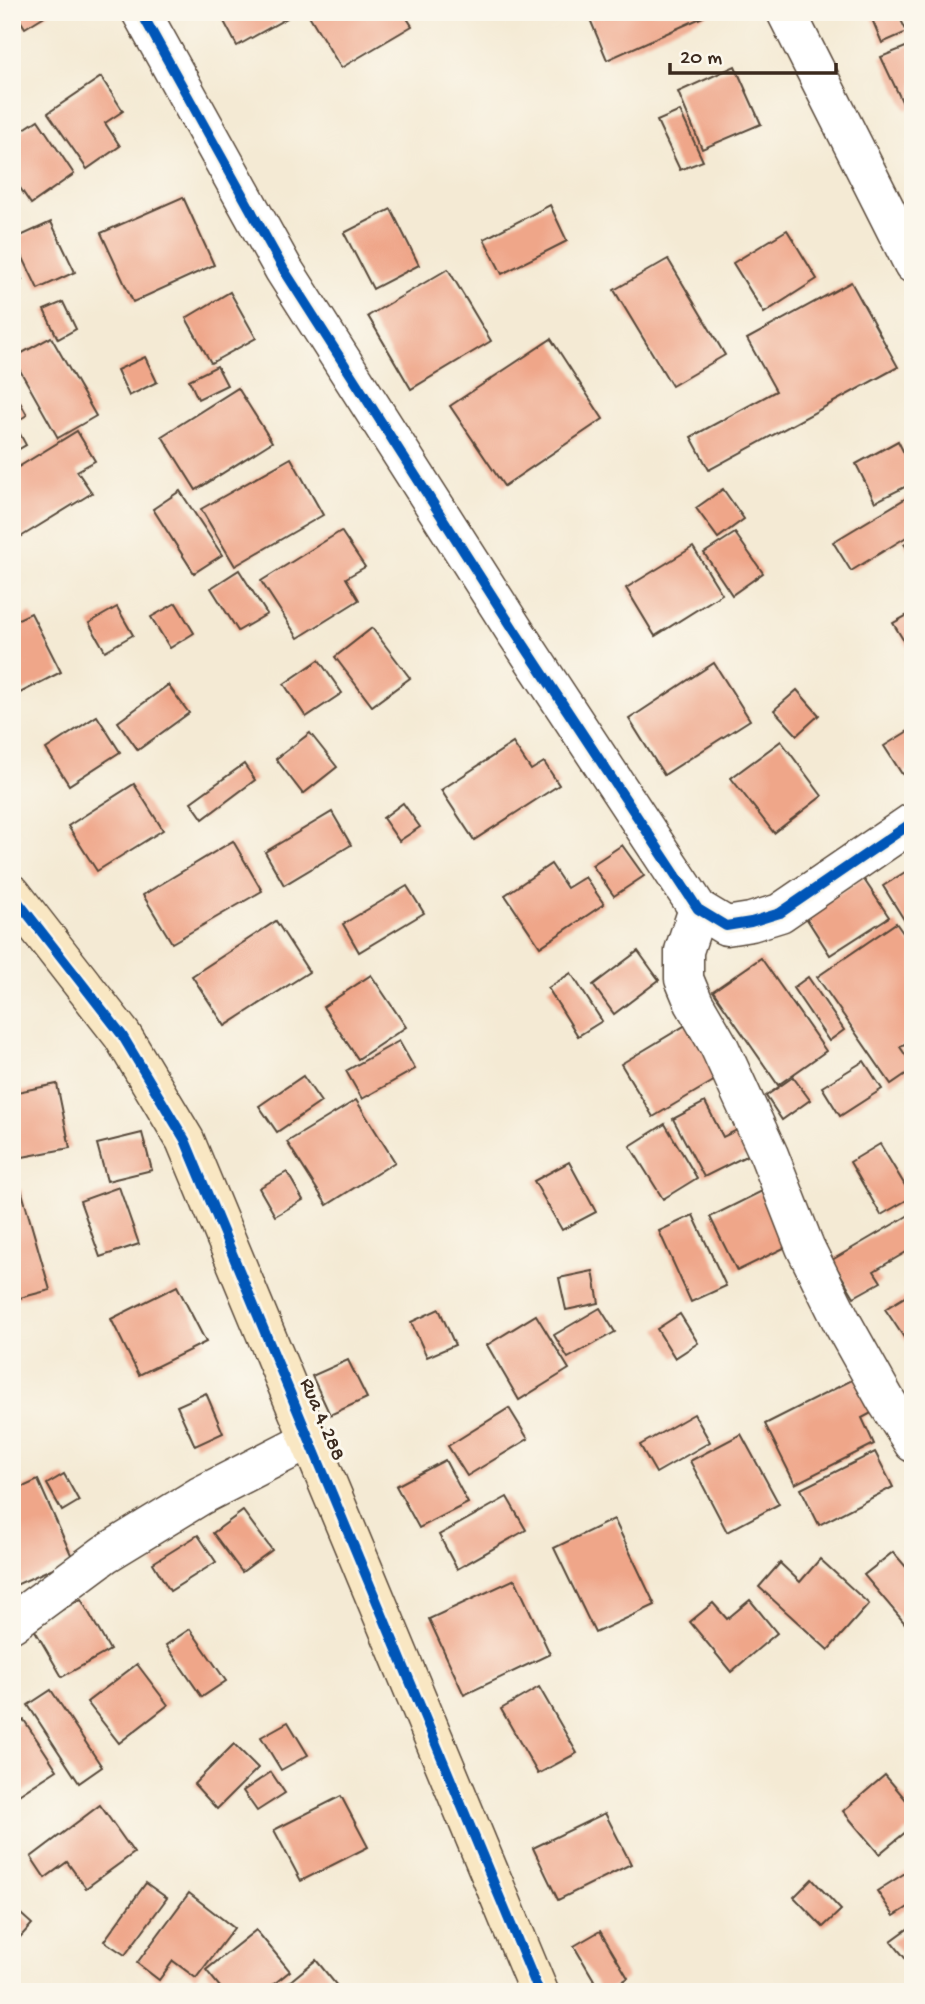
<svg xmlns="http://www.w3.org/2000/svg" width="925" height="2004" viewBox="0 0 925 2004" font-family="'Gochi Hand',sans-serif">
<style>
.building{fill:#efa689}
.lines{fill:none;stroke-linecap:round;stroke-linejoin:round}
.street-casing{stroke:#574739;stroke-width:41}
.secondary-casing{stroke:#574739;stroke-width:41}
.street{stroke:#fff;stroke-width:38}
.secondary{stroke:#f9e7c3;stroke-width:38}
.cycleway-casing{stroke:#fbf7ec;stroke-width:15}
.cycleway{stroke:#0057b8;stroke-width:10}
.labels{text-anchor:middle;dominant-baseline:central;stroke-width:6;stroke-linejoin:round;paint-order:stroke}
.street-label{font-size:21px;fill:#3b2a1e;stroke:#fbf7ec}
</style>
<rect width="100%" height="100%" fill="#fbf7ec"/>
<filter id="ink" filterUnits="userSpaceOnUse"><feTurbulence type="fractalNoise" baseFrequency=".0143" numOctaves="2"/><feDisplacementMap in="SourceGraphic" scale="14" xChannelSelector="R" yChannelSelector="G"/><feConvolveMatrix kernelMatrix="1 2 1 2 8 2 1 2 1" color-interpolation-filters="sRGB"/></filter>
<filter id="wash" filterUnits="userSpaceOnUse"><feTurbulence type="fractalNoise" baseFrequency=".00686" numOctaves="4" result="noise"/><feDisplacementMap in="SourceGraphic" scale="28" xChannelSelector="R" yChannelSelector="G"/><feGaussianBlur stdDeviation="1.57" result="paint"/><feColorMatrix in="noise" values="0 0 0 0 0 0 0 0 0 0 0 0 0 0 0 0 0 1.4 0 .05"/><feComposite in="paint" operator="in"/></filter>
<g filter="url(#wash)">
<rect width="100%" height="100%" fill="#f4ead4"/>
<g id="blocks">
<g class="building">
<polygon points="15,12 51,12 25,28"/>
<polygon points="219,12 284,12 287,18 237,46"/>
<polygon points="307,12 403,12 412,26 341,68"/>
<polygon points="587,12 714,12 607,60"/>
<polygon points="869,12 897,12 907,32 882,43"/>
<polygon points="913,44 913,107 906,110 881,57"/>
<polygon points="735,66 761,124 702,149 678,92"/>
<polygon points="101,77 123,111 105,123 120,146 87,169 48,113"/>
<polygon points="680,111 703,161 680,170 657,121"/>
<polygon points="38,120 74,174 31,204 12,176 12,137"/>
<polygon points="183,197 214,265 133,302 101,233"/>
<polygon points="550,205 567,241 502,274 484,239"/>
<polygon points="391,209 419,265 373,289 344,233"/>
<polygon points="51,222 75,272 38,289 14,239"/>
<polygon points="787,230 817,279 764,313 733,263"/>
<polygon points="668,259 725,355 672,386 614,290"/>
<polygon points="12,260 22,280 12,285"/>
<polygon points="448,269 491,341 411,389 368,316"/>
<polygon points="851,282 898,367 709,470 691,437 776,391 747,339"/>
<polygon points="230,292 256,338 211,363 186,318"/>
<polygon points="63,302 76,329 58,339 44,310"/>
<polygon points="51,337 96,416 58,438 13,358"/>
<polygon points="551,339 603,419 504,486 450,406"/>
<polygon points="145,357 157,382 129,396 117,370"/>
<polygon points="217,366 227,385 198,399 189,380"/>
<polygon points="238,388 272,442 196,490 162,436"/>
<polygon points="16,395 27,415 14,423 26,445 12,453 12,397"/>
<polygon points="77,431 95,461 77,471 92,493 19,538 12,527 12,471"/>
<polygon points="898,441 913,471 913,483 875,502 856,464"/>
<polygon points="291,458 323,515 235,566 201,509"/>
<polygon points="723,489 744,519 718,538 696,508"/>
<polygon points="180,491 222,555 194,573 153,509"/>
<polygon points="913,494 913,533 851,571 833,542"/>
<polygon points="341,531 365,567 346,578 359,600 298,638 261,581"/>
<polygon points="735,533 763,573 732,595 704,553"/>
<polygon points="913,538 913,556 904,544"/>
<polygon points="693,547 722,594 655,636 626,588"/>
<polygon points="239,570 267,614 238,631 211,588"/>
<polygon points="176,603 194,633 170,648 151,617"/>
<polygon points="117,607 133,635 105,651 89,623"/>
<polygon points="913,612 913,656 893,623"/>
<polygon points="31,613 61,672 12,697 12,622"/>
<polygon points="372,628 410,678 372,706 335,657"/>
<polygon points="319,660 342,693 306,717 284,684"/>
<polygon points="714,663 750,720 664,775 629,719"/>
<polygon points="168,685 189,713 138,750 118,722"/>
<polygon points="797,690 819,715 797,735 774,710"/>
<polygon points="97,716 120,752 69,785 46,749"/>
<polygon points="913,728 913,767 902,774 884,746"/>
<polygon points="310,733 337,767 303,794 276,759"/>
<polygon points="781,741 822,796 774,833 731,778"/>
<polygon points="513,743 531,770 544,762 559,785 474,840 441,790"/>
<polygon points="244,764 255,780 203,819 191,802"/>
<polygon points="134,784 163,830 97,871 68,826"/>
<polygon points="403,803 420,827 399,841 383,818"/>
<polygon points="332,812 351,845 284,885 265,852"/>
<polygon points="233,841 262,891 172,943 143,895"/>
<polygon points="622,845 644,876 614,896 592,865"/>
<polygon points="551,864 567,888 585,877 604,904 540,947 505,895"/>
<polygon points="913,867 913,934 883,886"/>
<polygon points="863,878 889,917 830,955 805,916"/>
<polygon points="407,886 424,913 359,952 343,924"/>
<polygon points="276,921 309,972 225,1026 192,976"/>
<polygon points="896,923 913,947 913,1038 900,1047 913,1066 913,1069 891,1084 817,977"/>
<polygon points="638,951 659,980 614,1014 593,985"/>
<polygon points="761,958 826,1051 778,1085 713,991"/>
<polygon points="571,973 602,1021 578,1036 548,988"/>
<polygon points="371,975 406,1027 358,1059 323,1007"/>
<polygon points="808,977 844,1030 829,1041 793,988"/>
<polygon points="696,1019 727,1073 653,1117 621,1064"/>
<polygon points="399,1041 415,1069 362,1099 346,1071"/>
<polygon points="864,1061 882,1089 840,1116 822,1087"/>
<polygon points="303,1076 321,1102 277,1132 259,1106"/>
<polygon points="793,1077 810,1100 782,1120 766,1096"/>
<polygon points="57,1084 70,1148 12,1159 12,1093"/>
<polygon points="356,1100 395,1162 327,1205 287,1142"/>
<polygon points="705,1102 723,1137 741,1128 754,1152 704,1177 673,1119"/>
<polygon points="665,1124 697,1178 663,1199 630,1146"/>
<polygon points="142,1133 152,1170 107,1181 97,1144"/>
<polygon points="880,1144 912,1197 881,1215 850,1162"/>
<polygon points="569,1162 596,1212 562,1230 534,1181"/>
<polygon points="287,1172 303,1200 275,1216 259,1188"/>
<polygon points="119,1187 139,1244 100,1257 80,1201"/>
<polygon points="21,1189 50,1290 12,1300 12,1192"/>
<polygon points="762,1191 790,1245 737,1271 710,1217"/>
<polygon points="693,1215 726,1286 691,1302 659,1231"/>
<polygon points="909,1215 913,1221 913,1248 874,1271 881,1282 854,1297 832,1260"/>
<polygon points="593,1271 599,1303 566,1310 559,1278"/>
<polygon points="177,1286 206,1342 139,1375 111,1319"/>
<polygon points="913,1292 913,1351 885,1309"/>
<polygon points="600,1308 615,1332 568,1358 554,1335"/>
<polygon points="439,1309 455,1345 427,1357 411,1322"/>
<polygon points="680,1314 698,1343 675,1358 657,1329"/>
<polygon points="536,1315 569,1369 519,1400 487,1345"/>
<polygon points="348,1360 367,1398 330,1415 312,1376"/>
<polygon points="860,1376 877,1410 862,1418 874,1444 795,1484 765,1424"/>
<polygon points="206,1393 223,1433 195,1446 177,1406"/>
<polygon points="509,1408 528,1439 467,1476 448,1446"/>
<polygon points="694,1414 710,1442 656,1473 640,1445"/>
<polygon points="741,1434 779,1504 727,1532 690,1461"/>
<polygon points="875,1452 893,1487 819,1525 801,1489"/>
<polygon points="445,1460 468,1503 419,1528 396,1486"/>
<polygon points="64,1474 79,1501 62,1511 47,1484"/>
<polygon points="38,1480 73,1559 16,1585 12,1577 12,1492"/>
<polygon points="507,1497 526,1530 457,1569 439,1535"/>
<polygon points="243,1511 272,1550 242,1572 213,1533"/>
<polygon points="614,1519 655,1605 595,1633 554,1548"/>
<polygon points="198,1535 216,1562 170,1591 153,1563"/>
<polygon points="893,1552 913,1575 913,1633 864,1575"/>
<polygon points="820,1559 869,1604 828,1650 759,1587 780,1563 800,1582"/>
<polygon points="515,1579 550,1654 464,1695 429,1619"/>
<polygon points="81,1599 110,1650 62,1677 33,1627"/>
<polygon points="750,1600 777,1633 731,1672 690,1622 713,1603 727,1619"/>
<polygon points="190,1629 226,1681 202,1697 166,1645"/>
<polygon points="137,1664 168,1705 119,1743 87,1702"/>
<polygon points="539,1687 577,1753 538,1774 501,1709"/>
<polygon points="51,1690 102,1767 79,1783 28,1705"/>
<polygon points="24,1720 57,1770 14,1798 12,1727"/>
<polygon points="288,1722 308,1755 281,1770 261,1737"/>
<polygon points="234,1744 258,1768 217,1809 194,1784"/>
<polygon points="271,1772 285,1793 257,1811 243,1791"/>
<polygon points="885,1775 913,1808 913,1826 879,1854 843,1811"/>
<polygon points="341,1796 368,1847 301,1881 274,1830"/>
<polygon points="100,1805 134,1853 86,1888 67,1862 45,1878 31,1857"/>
<polygon points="605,1813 631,1864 558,1900 533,1848"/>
<polygon points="913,1868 913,1904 894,1916 877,1891"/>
<polygon points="812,1879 841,1910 823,1927 794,1897"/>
<polygon points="146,1883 167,1898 125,1955 104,1941"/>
<polygon points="189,1893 234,1928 196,1978 173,1961 159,1980 137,1963"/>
<polygon points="12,1906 32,1924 12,1946"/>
<polygon points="913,1925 913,1968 891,1941"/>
<polygon points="256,1930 290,1971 264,1992 224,1992 206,1970"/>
<polygon points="600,1931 628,1978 604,1992 601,1992 574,1946"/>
<polygon points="316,1960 342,1992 277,1992"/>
</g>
</g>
</g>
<g filter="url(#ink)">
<use href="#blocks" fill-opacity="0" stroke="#574739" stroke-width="2"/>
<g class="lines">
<g class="street-casing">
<g id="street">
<polyline points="141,12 284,270 514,630 698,909 726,926 751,922 780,913 913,822"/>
<polyline points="786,12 913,264"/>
<polyline points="698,909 684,951 684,979 694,1003 719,1046 769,1155 805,1247 843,1324 885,1399 913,1443"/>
<polyline points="12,1623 105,1554 200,1496 309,1440"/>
</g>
</g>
<g class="secondary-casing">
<polyline id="secondary" points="12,894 122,1035 185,1140 539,1992"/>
</g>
<use href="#street" class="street"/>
<use href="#secondary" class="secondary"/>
<g class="cycleway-casing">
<g id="cycleway">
<polyline points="141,12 284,270 514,630 698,909 726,926 751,922 780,913 913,822"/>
<polyline points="12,894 122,1035 185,1140 539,1992"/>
</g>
</g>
<use href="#cycleway" class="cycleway"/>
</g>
</g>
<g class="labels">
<g class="street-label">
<text transform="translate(321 1420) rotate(67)">Rua 4.288</text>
</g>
</g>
<rect width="925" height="2004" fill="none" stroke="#fbf7ec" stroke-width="42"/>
<path d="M670 63v10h166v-10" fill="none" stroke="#3b2a1e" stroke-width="3.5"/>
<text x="680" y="63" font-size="21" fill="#3b2a1e" stroke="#fbf7ec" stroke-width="5" paint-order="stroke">20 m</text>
</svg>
